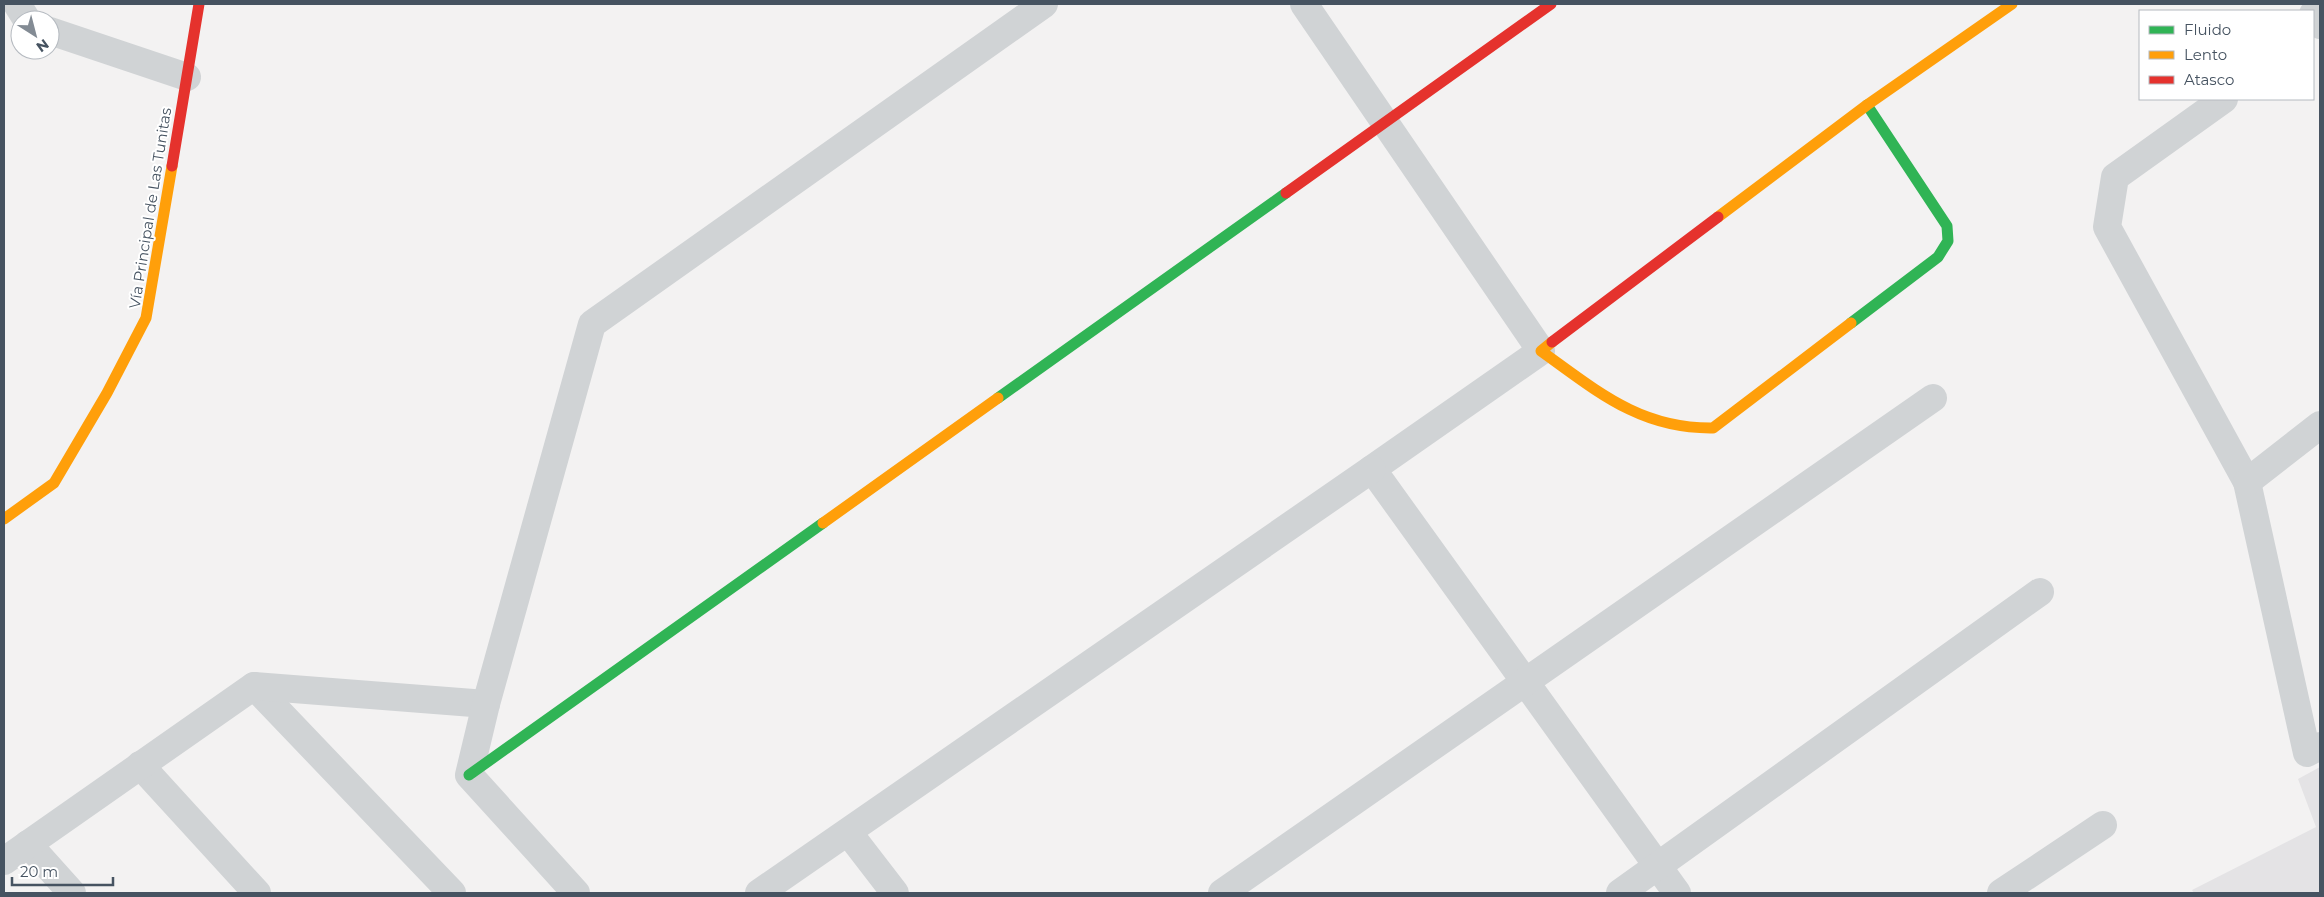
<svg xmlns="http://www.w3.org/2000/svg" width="2324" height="897" viewBox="0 0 2324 897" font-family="Montserrat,sans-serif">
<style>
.education{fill:#e4e3e5}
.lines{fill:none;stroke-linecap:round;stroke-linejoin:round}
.street{stroke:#d0d3d5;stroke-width:28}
.fast{stroke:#30b455;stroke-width:11}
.slow{stroke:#ff9f0a;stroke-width:11}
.jam{stroke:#e5322d;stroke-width:11}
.labels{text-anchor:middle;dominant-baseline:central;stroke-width:4;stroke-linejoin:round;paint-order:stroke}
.street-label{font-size:15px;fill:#465361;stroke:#fff}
</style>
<rect width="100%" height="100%" fill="#f3f2f2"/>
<polygon class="education" points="2320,767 2320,893 2194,893 2192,890 2316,827 2298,779"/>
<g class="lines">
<g class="street">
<polyline points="17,4 27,20"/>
<polyline points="1304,4 1541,351 1372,469 1677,893"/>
<polyline points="2313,14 2320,25"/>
<polyline points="50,31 187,77"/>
<polyline points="2224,99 2115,177 2107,227 2247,482 2307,753 2320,746"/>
<polyline points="2247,482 2320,425"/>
<polyline points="254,686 452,893"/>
<polyline points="140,765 257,893"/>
<polyline points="848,832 895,893"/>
<polyline points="28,844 72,893"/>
<polyline points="4,861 254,686 486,704"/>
<polyline points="576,893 469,775 486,704 592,324 1044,4"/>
<polyline points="759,893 1372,469"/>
<polyline points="1222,893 1933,398"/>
<polyline points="1620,893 2040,592"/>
<polyline points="2001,893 2103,825"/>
</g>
<g class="fast">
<polyline points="1851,323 1938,257 1948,241 1947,226 1867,105"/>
<polyline points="998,398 1286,193"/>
<polyline points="469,775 823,523"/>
</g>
<g class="slow">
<polyline points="1718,217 1867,105 2012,4"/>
<path d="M1552,342L1541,351C1597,391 1640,429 1713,428L1851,323"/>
<polyline points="4,519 54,483 107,393 146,318 172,166"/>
<polyline points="823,523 998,398"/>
</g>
<g class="jam">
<polyline points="172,166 199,4"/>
<polyline points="1286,193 1551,4"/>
<polyline points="1552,342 1718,217"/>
</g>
</g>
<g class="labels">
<g class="street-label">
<text transform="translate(150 208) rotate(-81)">Vía Principal de Las Tunitas</text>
</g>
</g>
<rect width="2324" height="897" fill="none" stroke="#465361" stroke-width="10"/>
<rect x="2139" y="10" width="175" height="90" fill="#ffffff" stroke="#b5bac0"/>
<rect x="2149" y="26" width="25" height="8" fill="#30b455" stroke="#b5bac0"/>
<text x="2184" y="35" font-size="15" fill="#465361">Fluido</text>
<rect x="2149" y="51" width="25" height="8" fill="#ff9f0a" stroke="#b5bac0"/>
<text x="2184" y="60" font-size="15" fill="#465361">Lento</text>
<rect x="2149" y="76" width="25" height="8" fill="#e5322d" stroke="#b5bac0"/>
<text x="2184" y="85" font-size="15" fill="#465361">Atasco</text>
<g transform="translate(35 35) rotate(144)"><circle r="24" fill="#ffffff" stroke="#b5bac0"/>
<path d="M0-4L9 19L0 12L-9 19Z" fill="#838b94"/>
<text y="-8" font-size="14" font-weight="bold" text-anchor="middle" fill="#465361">N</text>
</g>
<path d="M12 877v8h101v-8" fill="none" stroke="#465361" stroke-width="2.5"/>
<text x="20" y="877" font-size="15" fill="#465361" stroke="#ffffff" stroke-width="4" paint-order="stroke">20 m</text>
</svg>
